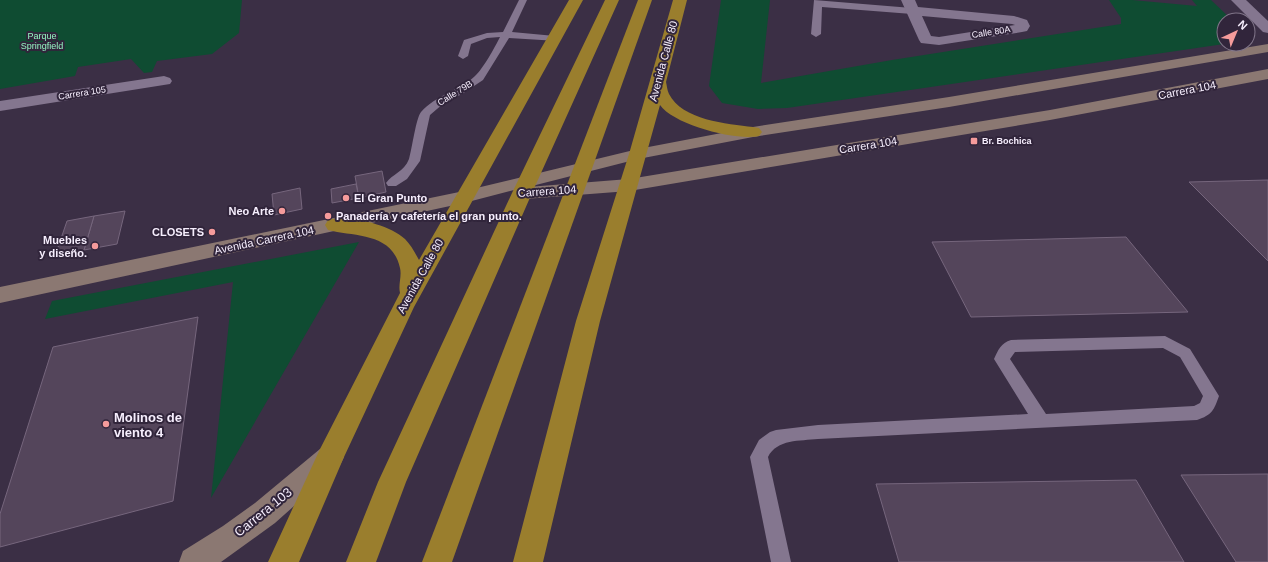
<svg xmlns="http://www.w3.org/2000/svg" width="1268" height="562" viewBox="0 0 1268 562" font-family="Helvetica,sans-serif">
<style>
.green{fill:#0f4c32}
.building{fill:#54455b;stroke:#76667d}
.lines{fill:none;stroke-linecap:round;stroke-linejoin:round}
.lane{fill:#84768f;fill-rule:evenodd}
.street{fill:#84768f;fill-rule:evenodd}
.secondary{fill:#8b7872;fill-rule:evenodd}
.highway{fill:#9a7e2d;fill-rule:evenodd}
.poi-dot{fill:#f59b9b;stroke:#31253b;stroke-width:1.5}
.labels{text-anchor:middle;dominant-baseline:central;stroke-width:4;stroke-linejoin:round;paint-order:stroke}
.far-street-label{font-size:9px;fill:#f6eefd;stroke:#31253b}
.far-park-label{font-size:9px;fill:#94f5c2;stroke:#31253b}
.far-poi-label{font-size:9px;font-weight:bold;fill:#f6eefd;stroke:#31253b;text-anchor:start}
.street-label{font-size:11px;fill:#f6eefd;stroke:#31253b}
.poi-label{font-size:11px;font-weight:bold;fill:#f6eefd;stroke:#31253b;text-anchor:end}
.near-poi-label{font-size:13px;font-weight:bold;fill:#f6eefd;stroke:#31253b;text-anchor:start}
.near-street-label{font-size:13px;fill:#f6eefd;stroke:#31253b}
</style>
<rect width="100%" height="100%" fill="#3b2f45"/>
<g class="green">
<polygon points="0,0 242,0 239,33 212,54 157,61 152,72 144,73 131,59 78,67 75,76 0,89"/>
<polygon points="721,0 770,0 761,83 892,60 1121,24 1121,18 1109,0 1132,0 1197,6 1192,0 1211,0 1232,20 1224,20 1224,44 787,108 758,109 722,103 709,86"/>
<polygon points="359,242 211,498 233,282 45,319 52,301"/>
</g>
<g class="building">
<polygon points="382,171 386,192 359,198 355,176"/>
<polygon points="1268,180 1268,261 1189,182"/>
<polygon points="356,184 359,198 332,203 331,189"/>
<polygon points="300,188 302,209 274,215 272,194"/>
<polygon points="125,211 117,244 84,250 94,216"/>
<polygon points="94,216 84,250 55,256 67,221"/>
<polygon points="1126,237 1188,312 971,317 932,242"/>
<polygon points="198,317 173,501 0,547 0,514 53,347"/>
<polygon points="1268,474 1268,562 1236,562 1181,475"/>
<polygon points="1136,480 1184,562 899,562 876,484"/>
</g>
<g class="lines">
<g class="lane">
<path d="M519,0H527L512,32L555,36L560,39L558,41L509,38L483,80L462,94L444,103L430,115L420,161L407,179L396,186H388L386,183C392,174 404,172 409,159C412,149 416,118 421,112C436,95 459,91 475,76C483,69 495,47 500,37L487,38L471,44L468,56L463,59L458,56L464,40L487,33L503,32Z"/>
<polygon points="814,0 912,8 916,11 912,14 822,7 821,34 816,37 811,34"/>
<path d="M1165,336L1190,349L1219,396C1214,410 1212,415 1197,420L818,439C800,441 777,439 768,457L791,562H771L750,457L759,440L770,432L776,430L818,425L1028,414L994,359C998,350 1001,343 1011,340ZM1163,348L1180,357L1203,396L1200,403L1194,406L1046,414L1010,359L1015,352Z"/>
</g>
<g class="street">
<path d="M901,0H915L918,7L1014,16L1027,20L1030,26L1027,31L1022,32L939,45L921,43L919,40ZM922,16L1012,24L1015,25L939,37L931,36Z"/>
<polygon points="1231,0 1246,0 1268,21 1268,33 1263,32"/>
<polygon points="164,76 170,78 172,81 170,84 0,111 0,101"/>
</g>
<g class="secondary">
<polygon points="1268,44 1268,52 949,107 753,137 638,159 528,187 629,179 1050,110 1268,69 1268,79 1050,120 629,191 525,199 518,197 515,193 518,189 464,203 0,303 0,287 464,191 638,149 753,127 949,97"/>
<polygon points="330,445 340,449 344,457 340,465 275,523 221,562 179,562 183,551 223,526 255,503 320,449"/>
</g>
<g class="highway">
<path d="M569,0H583L414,307L344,457L299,562H268L320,449L400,293C398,285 402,276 400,268C392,232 355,237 328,230L325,225L328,220C349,215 388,224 405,239C411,245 415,253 419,260Z"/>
<polygon points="605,0 619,0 532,193 406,482 376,562 346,562 378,482 512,193"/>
<polygon points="638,0 652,0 452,562 422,562"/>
<path d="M673,0H687L666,82C667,86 667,90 669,94C682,120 727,124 753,127L759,128L762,132L759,136C736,141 674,125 660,105L600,321L543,562H513L576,321L629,154Z"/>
</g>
</g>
<g class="poi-dot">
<rect x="970" y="137" width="8" height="8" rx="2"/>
<circle cx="346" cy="198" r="4"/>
<circle cx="282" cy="211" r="4"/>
<circle cx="328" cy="216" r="4"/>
<circle cx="212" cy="232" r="4"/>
<circle cx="95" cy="246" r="4"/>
<circle cx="106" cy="424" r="4"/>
</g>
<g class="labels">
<g class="far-street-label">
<text transform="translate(991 32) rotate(-9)">Calle 80A</text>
<text transform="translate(82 93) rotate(-9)">Carrera 105</text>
<text transform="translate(455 93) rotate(-32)">Calle 79B</text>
</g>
<g class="far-park-label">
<text x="42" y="36">Parque<tspan x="42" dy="10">Springfield</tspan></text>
</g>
<g class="far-poi-label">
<text x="982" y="141">Br. Bochica</text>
</g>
<g class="street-label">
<text transform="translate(663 61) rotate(-75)">Avenida Calle 80</text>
<text transform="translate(1187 90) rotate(-11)">Carrera 104</text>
<text transform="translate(868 145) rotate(-9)">Carrera 104</text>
<text transform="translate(547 191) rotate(-4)">Carrera 104</text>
<text transform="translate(264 240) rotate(-12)">Avenida Carrera 104</text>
<text transform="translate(420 276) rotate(-61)">Avenida Calle 80</text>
</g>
<g class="poi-label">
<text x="354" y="198" text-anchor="start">El Gran Punto</text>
<text x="274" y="211">Neo Arte</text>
<text x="336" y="216" text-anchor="start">Panadería y cafetería el gran punto.</text>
<text x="204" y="232">CLOSETS</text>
<text x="87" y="240">Muebles<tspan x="87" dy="13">y diseño.</tspan></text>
</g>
<g class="near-poi-label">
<text x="114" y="417">Molinos de<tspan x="114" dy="15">viento 4</tspan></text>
</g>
<g class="near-street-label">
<text transform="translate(263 512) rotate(-39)">Carrera 103</text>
</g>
</g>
<g transform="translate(1236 32) rotate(44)"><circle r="19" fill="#31253b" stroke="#807589"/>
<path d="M0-3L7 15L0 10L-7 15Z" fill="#f59b9b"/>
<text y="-6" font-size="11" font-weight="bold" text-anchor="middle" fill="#f6eefd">N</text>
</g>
</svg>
